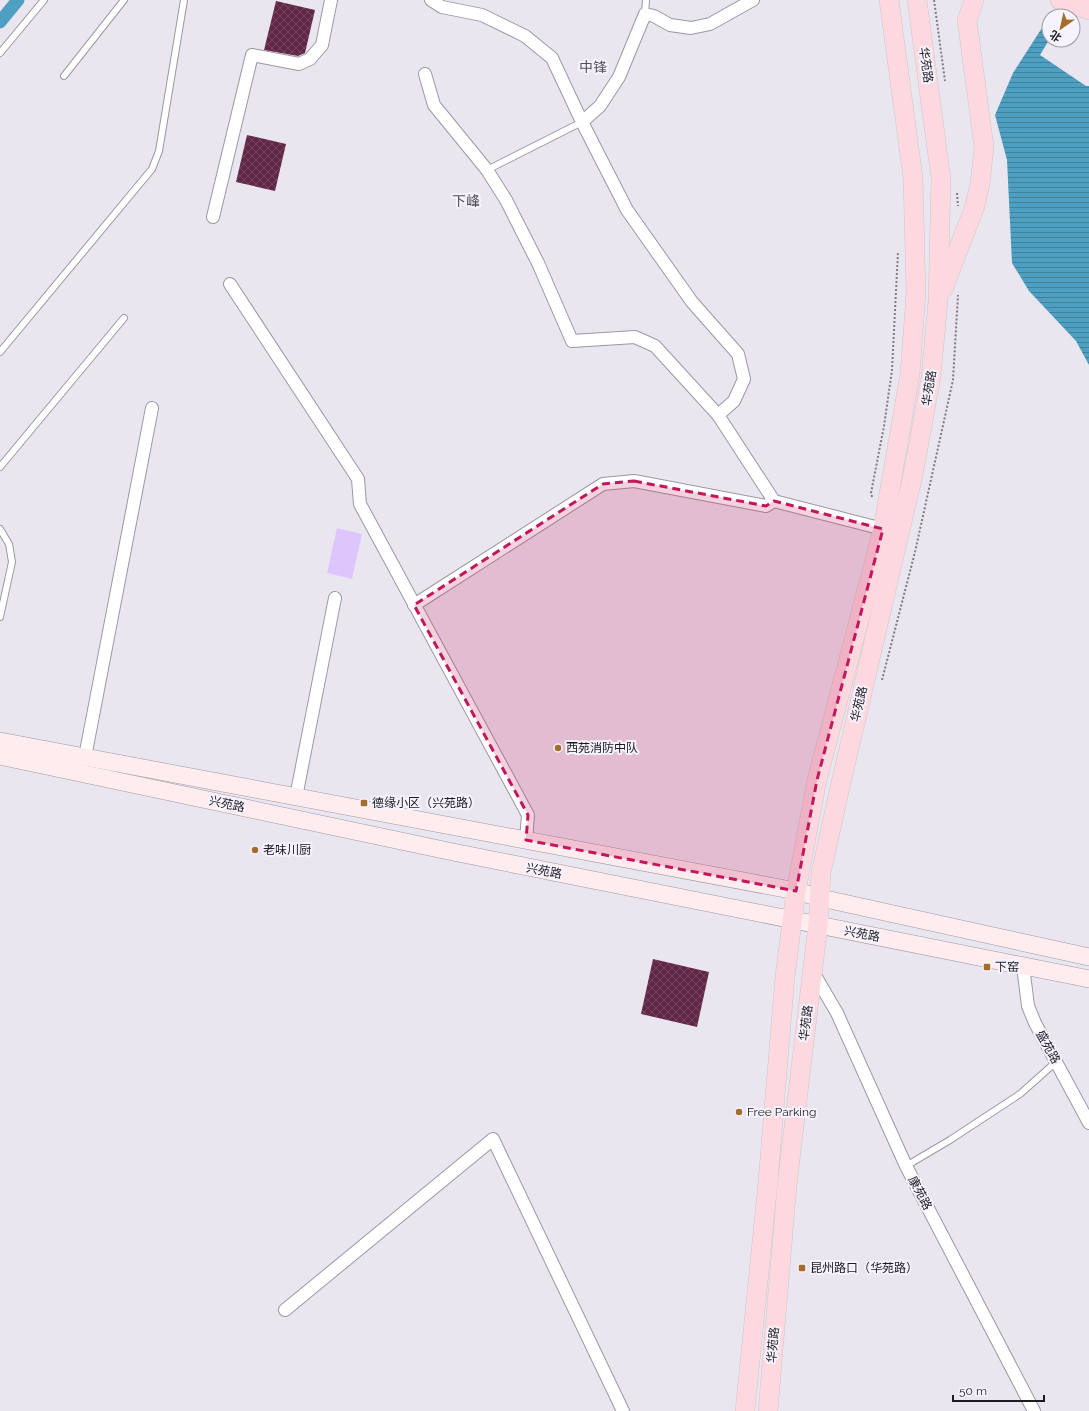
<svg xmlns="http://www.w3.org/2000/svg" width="1089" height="1411" viewBox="0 0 1089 1411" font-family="Raleway,'Noto Sans SC',sans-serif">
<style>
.pitch{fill:#ddc6fc}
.water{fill:url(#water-rules)}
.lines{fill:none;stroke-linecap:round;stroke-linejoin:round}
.canal{stroke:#4e9fc1;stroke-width:13}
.building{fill:url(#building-cross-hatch)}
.service-casing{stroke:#9c98a1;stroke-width:8}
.minor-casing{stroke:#9c98a1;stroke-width:14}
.secondary-casing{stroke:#9c98a1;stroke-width:18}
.primary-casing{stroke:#c9c8c9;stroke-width:20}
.path{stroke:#7e7b82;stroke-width:2;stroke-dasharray:2 2;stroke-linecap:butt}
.service{stroke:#fff;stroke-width:6}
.minor{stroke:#fff;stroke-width:12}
.secondary{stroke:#feecef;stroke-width:17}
.primary{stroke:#fdd8df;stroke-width:19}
.marked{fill:#c2185b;fill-opacity:0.2;stroke:#c2185b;stroke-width:3;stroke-dasharray:8 5;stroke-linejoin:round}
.poi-dot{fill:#a66c2c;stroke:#f7f3fe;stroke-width:1.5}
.labels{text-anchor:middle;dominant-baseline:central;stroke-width:4;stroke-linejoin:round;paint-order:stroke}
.street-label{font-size:12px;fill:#1d1b1f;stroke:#f7f3fe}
.poi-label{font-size:12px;fill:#1d1b1f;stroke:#f7f3fe;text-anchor:start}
.quarter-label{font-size:14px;fill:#535058;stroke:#f7f3fe}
</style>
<defs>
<pattern id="water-rules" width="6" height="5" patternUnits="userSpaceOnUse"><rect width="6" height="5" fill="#4e9fc1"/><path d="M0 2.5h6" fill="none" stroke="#40819c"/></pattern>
<pattern id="building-cross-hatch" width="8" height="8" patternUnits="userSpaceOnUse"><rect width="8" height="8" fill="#622747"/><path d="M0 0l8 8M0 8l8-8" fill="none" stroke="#74455e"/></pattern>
</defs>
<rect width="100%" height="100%" fill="#eae6f0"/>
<polygon class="pitch" points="337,528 362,534 352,579 327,573"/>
<polygon class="water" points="1049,17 1049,40 1040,55 1086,86 1089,86 1089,365 1076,341 1029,291 1012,263 1007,160 995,115 1013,73"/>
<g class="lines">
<polyline class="canal" points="0,22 18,0"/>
</g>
<g class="building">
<polygon points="276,1 315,10 305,53 298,56 264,50"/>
<polygon points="247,135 286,144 275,191 236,182"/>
<polygon points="653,959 709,972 697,1027 641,1014"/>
</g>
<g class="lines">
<g class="service-casing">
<g id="service">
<polyline points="645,14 646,0"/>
<polyline points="0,53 44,0"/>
<polyline points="64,76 124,0"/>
<polyline points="487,170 582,122"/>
<polyline points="0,352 152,169 159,151 184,0"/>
<polyline points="0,467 124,318"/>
<polyline points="0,529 9,544 12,562 0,617"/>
<polyline points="906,1166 950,1140 1020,1094 1056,1062"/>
</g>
</g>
<g class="minor-casing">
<g id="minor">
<polyline points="431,0 442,7 482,15 525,36 552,58 582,122 627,210 692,302 738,354 744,379 734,401 718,415 774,501 883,529"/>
<polyline points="425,74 434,105 487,170 506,200 538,263 572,341 635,337 655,346 718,415"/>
<polyline points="582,122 600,106 619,77 645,14 654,16 670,25 691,28 710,24 753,0"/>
<polyline points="213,217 252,55 299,64 310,59 322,45 331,0"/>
<polyline points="230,284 358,479 360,504 528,815 526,840"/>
<polyline points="414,605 603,484 634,481 766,506 774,501"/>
<polyline points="85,757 152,408"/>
<polyline points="296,797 335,598"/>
<polyline points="1023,966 1028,1006 1035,1023 1089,1123"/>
<polyline points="813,972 837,1013 906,1166 1034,1411"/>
<polyline points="285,1310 493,1139 623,1411"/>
</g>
</g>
<g class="secondary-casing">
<g id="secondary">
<polyline points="0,741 796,891 821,898 1089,957"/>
<polyline points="0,756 453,852 1089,979"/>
</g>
</g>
<g class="primary-casing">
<g id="primary">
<polyline points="1060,0 1089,10"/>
<polyline points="943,289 975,206 980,184 984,147 967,20 974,0"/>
<polyline points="745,1411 768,1182 785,976 796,891 817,780 883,529 910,374 916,293 913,178 889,0"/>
<polyline points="768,1411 787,1185 818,925 821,873 840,787 913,475 931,377 938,301 941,179 917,0"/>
</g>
</g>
<g class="path">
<polyline points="934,0 945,81"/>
<polyline points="957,193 958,206"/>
<polyline points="872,497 871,493 884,426 892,370 898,252"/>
<polyline points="882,680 915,552 953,380 958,295"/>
</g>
<use href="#service" class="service"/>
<use href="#minor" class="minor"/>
<use href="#secondary" class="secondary"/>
<use href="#primary" class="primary"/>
</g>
<path class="marked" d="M634,481L766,506L774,501L883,529L817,780L796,891L526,840L528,815L414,605L603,484Z"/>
<g class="poi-dot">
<circle cx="558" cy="748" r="4"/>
<rect x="360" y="799" width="8" height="8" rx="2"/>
<circle cx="255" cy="850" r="4"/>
<rect x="983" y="963" width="8" height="8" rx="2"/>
<circle cx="739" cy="1112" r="4"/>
<rect x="798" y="1264" width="8" height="8" rx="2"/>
</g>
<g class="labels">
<g class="street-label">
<text transform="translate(926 65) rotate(82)">华苑路</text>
<text transform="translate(929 388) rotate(-81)">华苑路</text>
<text transform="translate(859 704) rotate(-77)">华苑路</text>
<text transform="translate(227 804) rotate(12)">兴苑路</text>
<text transform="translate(544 871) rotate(11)">兴苑路</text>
<text transform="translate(862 934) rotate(11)">兴苑路</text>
<text transform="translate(806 1023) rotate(-83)">华苑路</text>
<text transform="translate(1048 1047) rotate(61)">盛苑路</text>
<text transform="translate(920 1193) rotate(62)">康苑路</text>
<text transform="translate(773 1345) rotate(-85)">华苑路</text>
</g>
<g class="poi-label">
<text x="566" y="748">西苑消防中队</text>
<text x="372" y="803">德缘小区（兴苑路）</text>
<text x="263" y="850">老味川厨</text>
<text x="995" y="967">下窑</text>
<text x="747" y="1112">Free Parking</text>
<text x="810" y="1268">昆州路口（华苑路）</text>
</g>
<g class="quarter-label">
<text x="593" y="67">中锋</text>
<text x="466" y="201">下峰</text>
</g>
</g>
<g transform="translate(1061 28) rotate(214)"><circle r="19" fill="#f7f3fe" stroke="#a09da5"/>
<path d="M0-3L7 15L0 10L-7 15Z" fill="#a66c2c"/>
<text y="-6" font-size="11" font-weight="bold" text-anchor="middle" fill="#1d1b1f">北</text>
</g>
<path d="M953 1395v6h91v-6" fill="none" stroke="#1d1b1f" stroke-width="2"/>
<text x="959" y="1395" font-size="12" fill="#1d1b1f" stroke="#f7f3fe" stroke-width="3" paint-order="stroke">50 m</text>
</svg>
